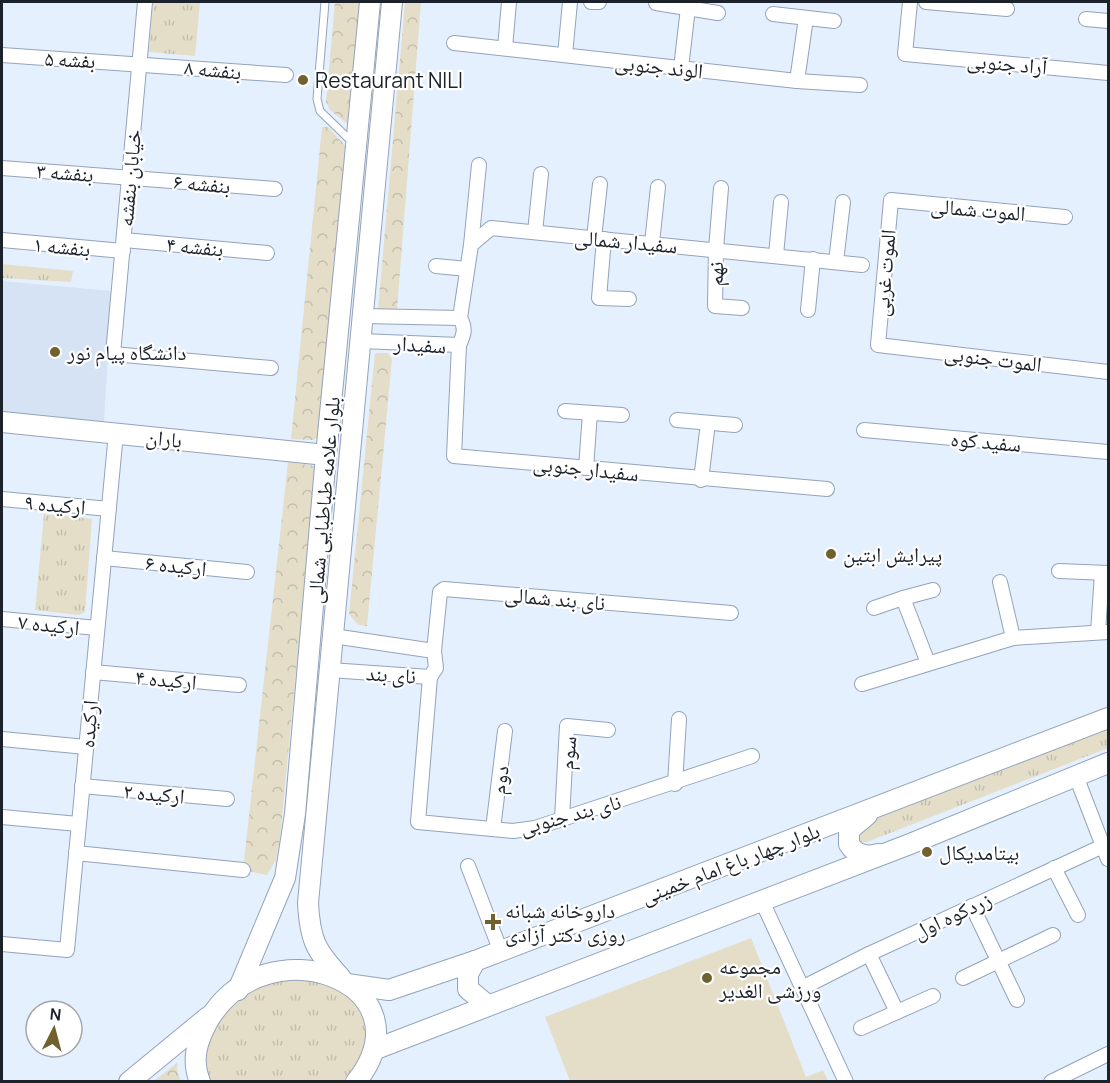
<svg xmlns="http://www.w3.org/2000/svg" width="1110" height="1083" viewBox="0 0 1110 1083" font-family="Manrope,'Noto Naskh Arabic',sans-serif">
<style>
.built{fill:#d5e3f5}
.grass{fill:url(#grass-tufts)}
.forest{fill:url(#forest-crowns)}
.garden{fill:#e4dec9}
.lines{fill:none;stroke-linecap:round;stroke-linejoin:round}
.lane-casing{stroke:#93a3ba;stroke-width:9}
.street-casing{stroke:#93a3ba;stroke-width:16}
.secondary-casing{stroke:#93a3ba;stroke-width:22}
.lane{stroke:#fff;stroke-width:7}
.street{stroke:#fff;stroke-width:14}
.secondary{stroke:#fff;stroke-width:20}
.poi-dot{fill:#70612f;stroke:#fff;stroke-width:2}
.labels{text-anchor:middle;dominant-baseline:central;stroke-width:4.5;stroke-linejoin:round;paint-order:stroke}
.street-label{font-size:21px;fill:#1c222b;stroke:#fff}
.poi-label{font-size:21px;fill:#1c222b;stroke:#fff;text-anchor:start}
</style>
<defs>
<pattern id="grass-tufts" width="24" height="20" patternUnits="userSpaceOnUse" patternTransform="scale(1.5)"><rect width="24" height="20" fill="#e4dec9"/><path d="M3 7l-1-3M5 7V3M7 7l1-3M15 17l-1-3M17 17v-4M19 17l1-3" fill="none" stroke="#c3bead"/></pattern>
<pattern id="forest-crowns" width="20" height="18" patternUnits="userSpaceOnUse" patternTransform="scale(1.5)"><rect width="20" height="18" fill="#e4dec9"/><path d="M2 6a3 3 0 1 1 6 0M12 15a3 3 0 1 1 6 0" fill="none" stroke="#c3bead"/></pattern>
</defs>
<rect width="100%" height="100%" fill="#e5f0fe"/>
<polygon class="built" points="2,281 112,291 104,422 2,413"/>
<g class="grass">
<polygon points="153,2 200,2 195,56 149,52"/>
<polygon points="2,264 73,271 71,282 2,278"/>
<polygon points="44,514 92,519 85,612 79,615 35,610"/>
<polygon points="1108,728 1108,748 867,842 855,842 862,821"/>
<path d="M307,977C316,980 326,981 334,984C354,992 371,1020 369,1042C367,1057 355,1071 345,1081H210C189,1038 237,989 279,979C287,977 298,978 307,977Z"/>
</g>
<g class="forest">
<polygon points="335,2 364,2 350,126 330,110 326,102"/>
<polygon points="405,2 421,2 397,310 378,310"/>
<polygon points="322,127 328,127 351,152 320,437 312,440 291,439"/>
<polygon points="375,353 388,353 392,359 367,626 358,625 349,614"/>
<polygon points="288,462 316,466 280,838 276,860 267,875 243,870"/>
<polygon points="178,1062 177,1070 181,1081 154,1081"/>
</g>
<polygon class="garden" points="751,938 806,1077 823,1070 828,1081 570,1081 545,1017"/>
<g class="lines">
<g class="lane-casing">
<polyline id="lane" points="325,2 317,99 320,111 353,143"/>
</g>
<g class="street-casing">
<g id="street">
<polyline points="145,2 113,354 271,368"/>
<polyline points="591,2 599,2"/>
<polyline points="910,2 905,54 1108,73"/>
<polyline points="926,2 1007,9"/>
<polyline points="656,3 718,13"/>
<polyline points="773,14 834,21"/>
<polyline points="1086,19 1108,21"/>
<polyline points="454,43 797,81 860,85"/>
<polyline points="505,48 509,2"/>
<polyline points="2,55 286,75"/>
<polyline points="565,55 570,2"/>
<polyline points="681,68 688,8"/>
<polyline points="797,81 806,18"/>
<polyline points="2,168 275,189"/>
<polyline points="721,188 716,249 715,306 742,308"/>
<polyline points="1065,217 891,200 878,345 1108,372"/>
<polyline points="535,232 541,174"/>
<polyline points="594,238 600,184"/>
<polyline points="604,239 599,298 629,299"/>
<polyline points="2,240 123,251"/>
<polyline points="124,240 267,253"/>
<polyline points="652,243 658,187"/>
<polyline points="471,245 479,165"/>
<polyline points="776,255 781,202"/>
<polyline points="836,262 843,202"/>
<polyline points="436,266 467,269"/>
<polyline points="808,310 813,259"/>
<polyline points="460,318 471,245 491,228 862,265"/>
<path d="M361,341L459,345C464,335 466,328 460,318L363,316"/>
<polyline points="459,345 454,456 827,489"/>
<polyline points="565,411 622,415"/>
<polyline points="677,420 735,425"/>
<polyline points="864,430 1108,452"/>
<polyline points="586,468 590,413"/>
<polyline points="701,480 708,423"/>
<polyline points="2,499 109,509"/>
<polyline points="104,558 247,572"/>
<polyline points="1059,571 1108,573"/>
<polyline points="1000,582 1013,638"/>
<polyline points="874,608 903,598"/>
<polyline points="2,619 97,628"/>
<polyline points="1098,632 1102,573"/>
<polyline points="434,651 440,592 444,589 731,613"/>
<polyline points="928,663 903,598 933,590"/>
<polyline points="330,670 430,677 436,668 434,651 333,636"/>
<polyline points="93,672 239,685"/>
<polyline points="430,677 418,822 513,831 535,828 752,756"/>
<polyline points="862,684 1013,638 1108,632"/>
<polyline points="2,739 86,747"/>
<polyline points="1076,776 1108,859"/>
<polyline points="675,784 679,719"/>
<polyline points="82,786 227,799"/>
<polyline points="2,817 78,824"/>
<polyline points="562,819 567,726 608,730"/>
<polyline points="493,829 505,731"/>
<polyline points="76,853 243,870"/>
<polyline points="468,866 501,952"/>
<polyline points="1054,868 1078,915"/>
<polyline points="761,899 846,1082"/>
<polyline points="972,906 1017,1000"/>
<polyline points="2,944 67,950 116,433"/>
<polyline points="869,954 897,1012"/>
<polyline points="963,978 1053,935"/>
<polyline points="802,988 869,954 1103,846"/>
<polyline points="861,1028 933,996"/>
<polyline points="1051,1082 1108,1054"/>
</g>
</g>
<g class="secondary-casing">
<g id="secondary">
<polyline points="2,422 326,455"/>
<path d="M867,815L849,830V844C855,854 866,858 878,854"/>
<polyline points="475,961 468,974 468,989 486,1004"/>
<path d="M341,978C316,951 310,941 308,903L392,2"/>
<polyline points="347,984 389,990 475,961 1108,718"/>
<polyline points="238,990 285,878 295,814 326,455 370,2"/>
<polyline points="376,1049 910,844 1108,763"/>
<polyline points="129,1082 208,1017"/>
<path d="M200,1082C191,1060 197,1041 208,1021C267,920 433,984 356,1082"/>
</g>
</g>
<use href="#lane" class="lane"/>
<use href="#street" class="street"/>
<use href="#secondary" class="secondary"/>
</g>
<g class="poi-dot">
<circle cx="303" cy="80" r="6"/>
<circle cx="55" cy="352" r="6"/>
<circle cx="831" cy="554" r="6"/>
<circle cx="927" cy="852" r="6"/>
<path d="M490 913h6v6h6v6h-6v6h-6v-6h-6v-6h6z"/>
<circle cx="707" cy="978" r="6"/>
</g>
<g class="labels">
<g class="street-label">
<text transform="translate(70 59) rotate(3)">بفشه ۵</text>
<text transform="translate(1007 63) rotate(5)">آراد جنوبی</text>
<text transform="translate(659 66) rotate(6)">الوند جنوبی</text>
<text transform="translate(213 69) rotate(5)">بنفشه ۸</text>
<text transform="translate(65 172) rotate(4)">بنفشه ۳</text>
<text transform="translate(129 178) rotate(-85)">خیابان بنفشه</text>
<text transform="translate(202 183) rotate(5)">بنفشه ۶</text>
<text transform="translate(978 209) rotate(5)">الموت شمالی</text>
<text transform="translate(626 241) rotate(5)">سفیدار شمالی</text>
<text transform="translate(62 246) rotate(5)">بنفشه ۱</text>
<text transform="translate(195 246) rotate(5)">بنفشه ۴</text>
<text transform="translate(884 273) rotate(-85)">الموت غربی</text>
<text transform="translate(715 274) rotate(-89)">نهم</text>
<text transform="translate(420 344) rotate(3)">سفیدار</text>
<text transform="translate(993 358) rotate(7)">الموت جنوبی</text>
<text transform="translate(164 438) rotate(6)">باران</text>
<text transform="translate(986 441) rotate(5)">سفید کوه</text>
<text transform="translate(586 468) rotate(6)">سفیدار جنوبی</text>
<text transform="translate(323 500) rotate(-85)">بلوار علامه طباطبایی شمالی</text>
<text transform="translate(55 504) rotate(5)">ارکیده ۹</text>
<text transform="translate(176 565) rotate(6)">ارکیده ۶</text>
<text transform="translate(555 598) rotate(5)">نای بند شمالی</text>
<text transform="translate(49 624) rotate(6)">ارکیده ۷</text>
<text transform="translate(391 674) rotate(4)">نای بند</text>
<text transform="translate(166 679) rotate(5)">ارکیده ۴</text>
<text transform="translate(88 724) rotate(-85)">ارکیده</text>
<text transform="translate(567 753) rotate(-85)">سوم</text>
<text transform="translate(499 780) rotate(-83)">دوم</text>
<text transform="translate(154 793) rotate(5)">ارکیده ۲</text>
<text transform="translate(570 814) rotate(-15)">نای بند جنوبی</text>
<text transform="translate(730 863) rotate(-21)">بلوار چهار باغ امام خمینی</text>
<text transform="translate(952 915) rotate(-25)">زردکوه اول</text>
</g>
<g class="poi-label">
<text x="315" y="80">Restaurant NILI</text>
<text x="67" y="352">دانشگاه پیام نور</text>
<text x="843" y="554">پیرایش ابتین</text>
<text x="939" y="852">بیتامدیکال</text>
<text x="505" y="910">داروخانه شبانه<tspan x="505" dy="24">روزی دکتر آزادی</tspan></text>
<text x="719" y="966">مجموعه<tspan x="719" dy="24">ورزشی الغدیر</tspan></text>
</g>
</g>
<rect width="1110" height="1083" fill="none" stroke="#1c222b" stroke-width="6"/>
<g transform="translate(54 1029) rotate(6)"><circle r="28" fill="#ffffff" stroke="#a4a7aa" stroke-width="1.5"/>
<path d="M0-4.5L10 22L0 15L-10 22Z" fill="#70612f"/>
<text y="-9" font-size="16" font-weight="bold" text-anchor="middle" fill="#1c222b">N</text>
</g>
</svg>
